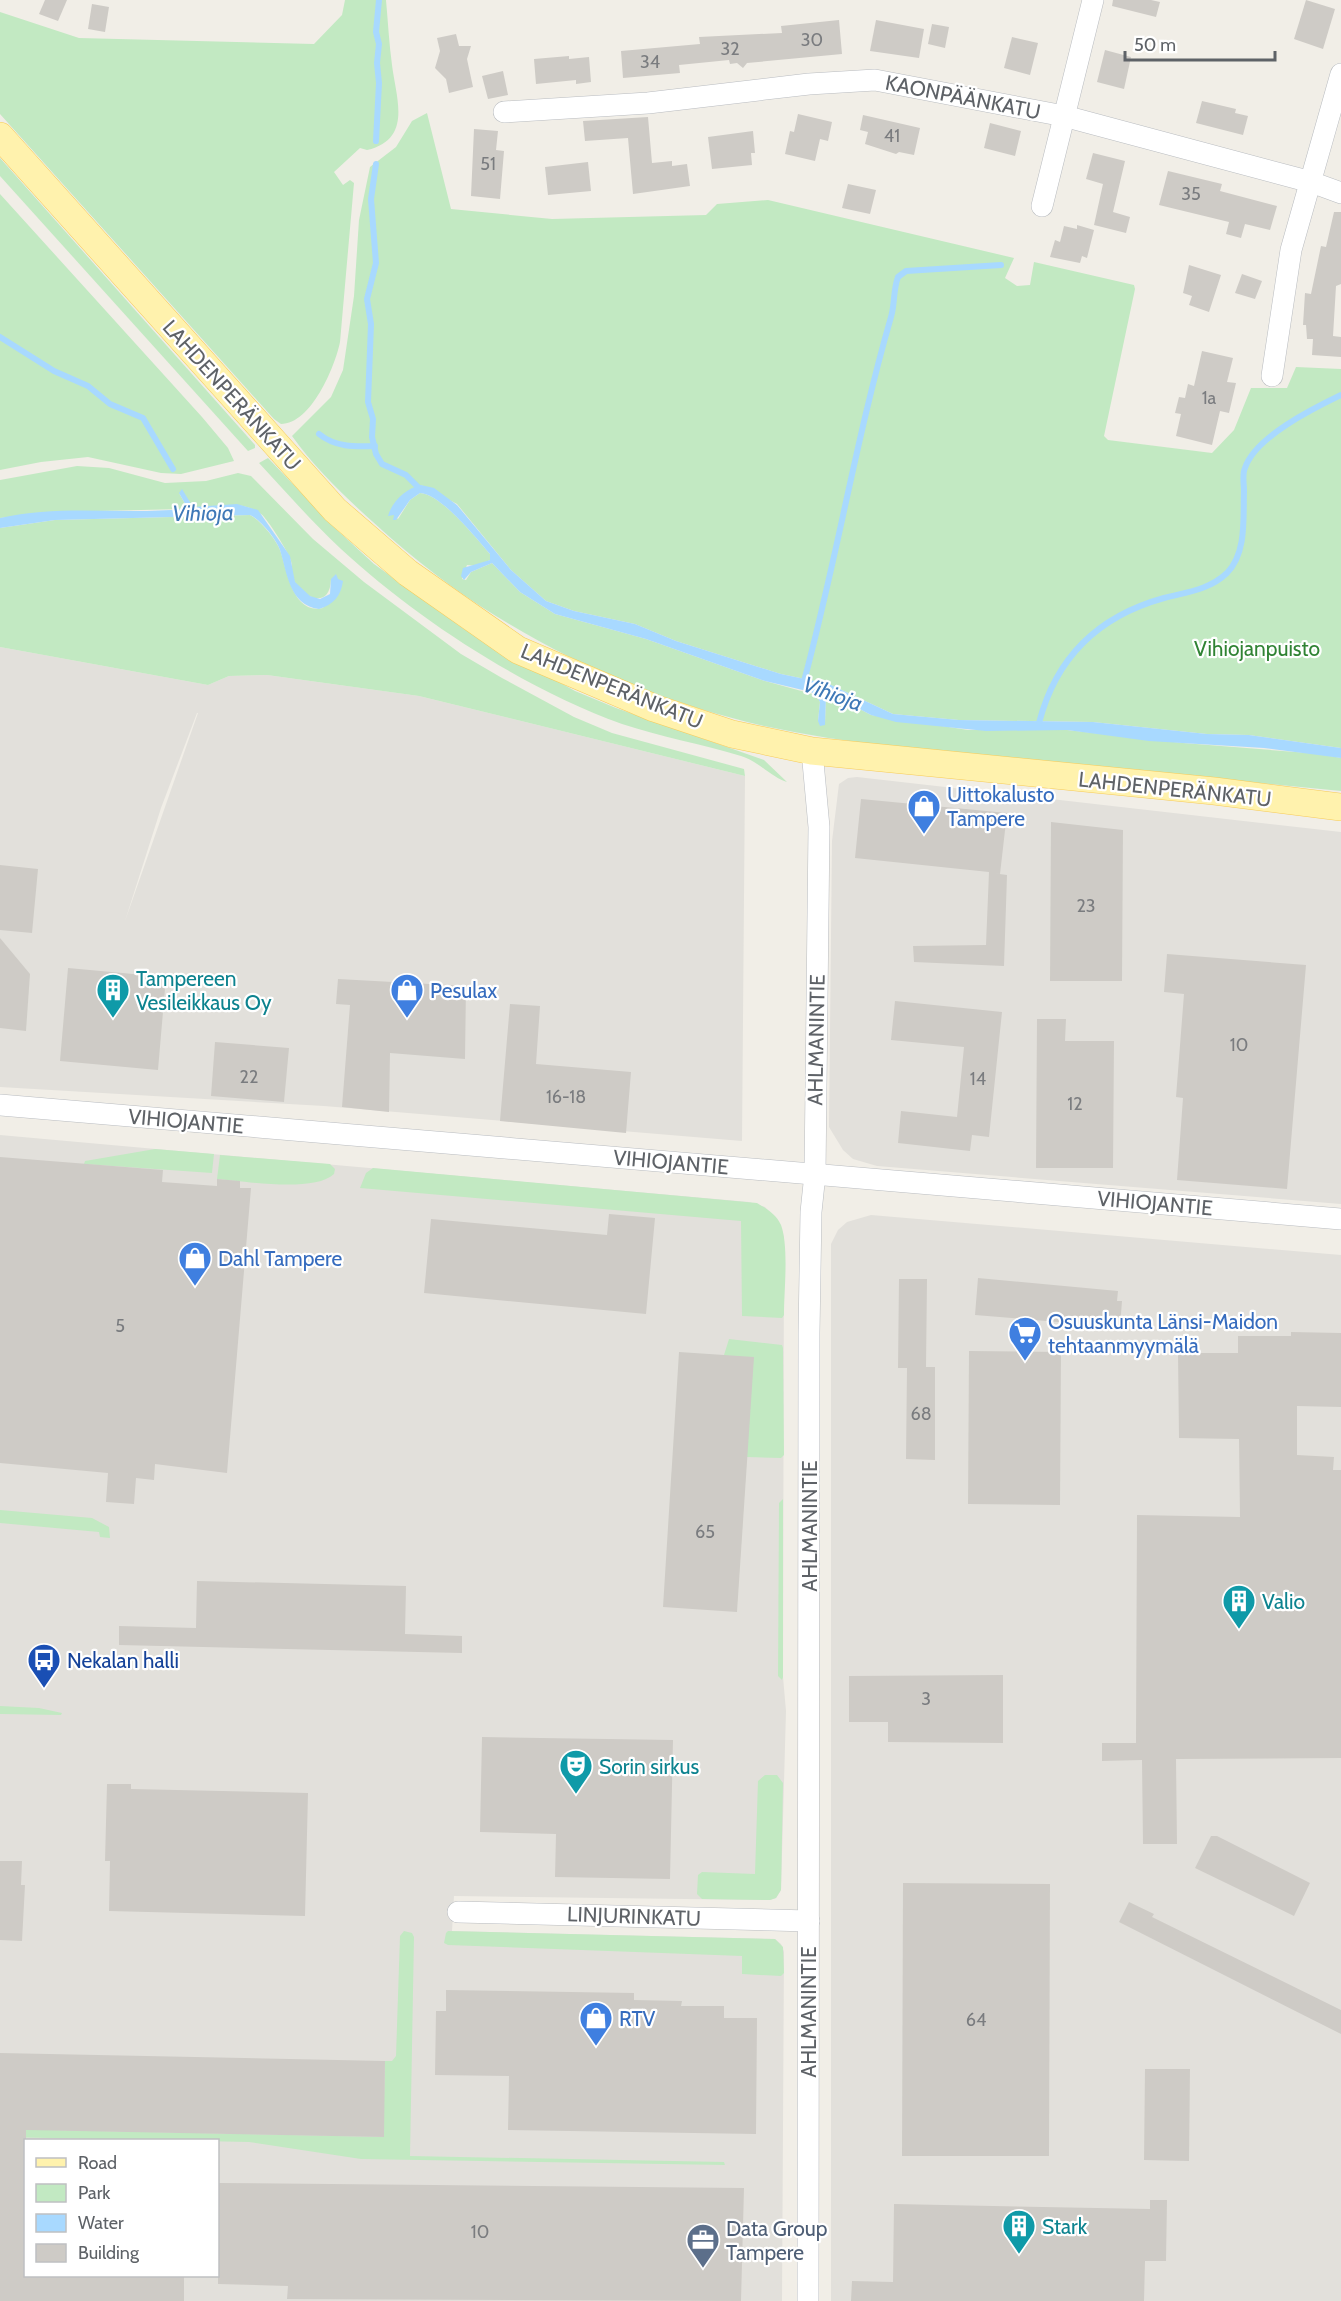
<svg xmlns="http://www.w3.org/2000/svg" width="1341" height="2301" viewBox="0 0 1341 2301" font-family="Cabin,sans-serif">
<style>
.industrial{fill:#e2e0db;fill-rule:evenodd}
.green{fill:#c2e9c2}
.water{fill:#a8d9ff}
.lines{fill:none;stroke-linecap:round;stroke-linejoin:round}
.stream{stroke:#a8d9ff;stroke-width:6}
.building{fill:#cecbc6}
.minor-casing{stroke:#b9bcc0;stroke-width:22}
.major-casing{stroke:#f7cb59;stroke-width:28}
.minor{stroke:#fff;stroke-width:21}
.major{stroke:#fff2ad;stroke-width:27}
.labels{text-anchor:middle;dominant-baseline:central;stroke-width:4.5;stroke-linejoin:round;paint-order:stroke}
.number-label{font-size:18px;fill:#7a7c7f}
.street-label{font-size:21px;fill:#5e6267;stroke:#fff}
.park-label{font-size:21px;fill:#308334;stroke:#fff}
.shop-label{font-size:21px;fill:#366cbe;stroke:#fff;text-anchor:start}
.culture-label{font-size:21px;fill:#0d838f;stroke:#fff;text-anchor:start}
.transit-label{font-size:21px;fill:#164399;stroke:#fff;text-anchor:start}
.service-label{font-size:21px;fill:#4e5e75;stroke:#fff;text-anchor:start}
.water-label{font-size:22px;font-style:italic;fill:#3f79b7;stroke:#fff}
</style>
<rect width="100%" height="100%" fill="#f1eee7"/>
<g class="industrial">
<path d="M0,647L208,685L229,676L267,675L419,696L745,776L742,1141L324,1106L0,1087ZM197,713H198L125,921L161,808Z"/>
<polygon points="857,777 1341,832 1341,1204 877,1166 853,1159 843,1150 829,1127 832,841 839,784 848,778"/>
<path d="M0,1135L749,1202L765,1207L780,1224L784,1237L783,1677L786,1711L781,1890L776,1898L770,1900L454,1896L452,1931L775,1939L781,1944L784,1952L782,2301H0ZM26,2140H218V2276H26Z"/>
<polygon points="871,1215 1341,1255 1341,2301 831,2301 831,1244 838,1230 847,1222"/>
</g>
<g class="green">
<path d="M345,0H386C388,22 389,43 392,65C396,98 413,139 367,150L360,148L334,172L343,185L350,180L354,183L340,342C335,367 311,424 281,424L274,419L0,114V12L79,38L314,44L342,15Z"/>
<path d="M427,113L451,209L552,219L706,215L717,204L768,200L1014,258L1005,278L1017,286L1030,285L1034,262L1134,285L1135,289L1104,436L1108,440L1212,453L1234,430L1251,388H1287L1296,367L1341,369V748L1249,735L1207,734L1093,722L959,720L893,714L829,684L781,674L676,641L635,624L574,611L546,601L511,570L457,504L421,485L394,515L398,519L410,500L420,493C441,494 476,538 490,554V560L477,566L467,565L462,579L466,580L471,572L492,563L520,592L555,614L646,639L765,681L816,695L820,702L818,721L825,723L826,696L831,694L871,715L968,730H1067L1183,743L1321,754L1341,758V791C1236,781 1131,770 1026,760C939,751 850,745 764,726C628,695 497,631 392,539C358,509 319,474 292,436L331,397L343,370L354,296L359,220L370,167L396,147L412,121Z"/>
<polygon points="0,158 255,445 255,448 248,451 0,176"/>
<polygon points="0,194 202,417 228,448 234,461 181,474 161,473 88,457 41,462 0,470"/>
<path d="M268,458L335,528L374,564L464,629L575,691L616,708L764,760L787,782C774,779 758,761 741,756C702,744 661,737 622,724C523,688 418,620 341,549C312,522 286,492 259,463Z"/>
<path d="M77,466L109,468L165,483L206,481L238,473L251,476L313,539L364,582L461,654L502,678L574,717L612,733L744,769L745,776L419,696L267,675L229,676L208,685L0,647V528L55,520L250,515C260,520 276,539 280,550C287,569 292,615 323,608L338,579H331C330,610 303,599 293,579C290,574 293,567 291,561C289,553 267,518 261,514C236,497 219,510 193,507L179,493L187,507L183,509L56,512L0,518V480Z"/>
<polygon points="155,1149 214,1154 212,1173 84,1164 85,1161"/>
<path d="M220,1155L330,1164L335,1169L334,1174C314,1193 244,1181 217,1179Z"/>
<path d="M373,1168L757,1203C767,1209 776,1214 781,1225C789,1247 784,1290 784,1315L782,1318L742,1316L741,1221L360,1188L366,1173Z"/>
<polygon points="729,1339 782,1345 783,1348 784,1455 781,1458 747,1457 724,1355"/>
<polygon points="783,1499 783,1677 782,1680 778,1676 779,1503"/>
<polygon points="0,1510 92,1518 109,1527 110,1538 100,1537 99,1532 0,1523"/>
<polygon points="0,1706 39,1708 62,1713 61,1715 0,1714"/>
<polygon points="765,1775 777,1775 783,1783 781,1890 776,1898 770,1900 702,1899 697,1894 698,1875 702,1872 755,1874 758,1781"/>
<polygon points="404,1931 412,1933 414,1937 410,2156 724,2162 725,2165 361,2159 249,2142 0,2137 0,2129 383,2137 385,2061 392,2061 396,2056 400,1936"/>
<polygon points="448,1931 775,1939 783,1947 784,1973 781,1976 742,1974 742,1956 448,1945 444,1943 446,1933"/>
</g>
<g class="water">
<path d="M421,485L434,488L457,505L511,570L546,601L574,611L635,624L676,641L781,674L829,684L893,714L959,720L1093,722L1207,734L1249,735L1341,748V758L1264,748L1149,741L1067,730L986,731L896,722L871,715L831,694L826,696L825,725L820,726L818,721L820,702L816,695L811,692L765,681L646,639L555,614L520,592L492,563L471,572L464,580L461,576L463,568L490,560V554C476,538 441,494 420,493L410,500L396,520H393L394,515L388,516C392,501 407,488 421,485Z"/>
<path d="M182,489L193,507L237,504L258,510L290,556L295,582L310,596L320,599L330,594L331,579L336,574L338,579L343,581C341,596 333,605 319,609C289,605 287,572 280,550C276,539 261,520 250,515L55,520L0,528V518C60,504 122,515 183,509L187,507L179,493Z"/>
</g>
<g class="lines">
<g class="stream">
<polyline points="376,141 379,83 377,63 379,44 376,32 379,0"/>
<polyline points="376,164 371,199 376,263 367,299 371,324 368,402 373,419 372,437 376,454 382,464 406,475 420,489"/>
<polyline points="0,337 54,371 88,386 110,404 143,418 173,469"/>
<path d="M319,434C335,447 354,447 375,446"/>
<path d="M803,685C836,563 856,438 891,317C895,304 893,290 898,277L906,271L1001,265"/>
<path d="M1039,723C1056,657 1099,616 1164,598C1187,592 1209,590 1227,573C1247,553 1243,517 1244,491C1244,484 1242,474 1245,468C1255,437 1314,408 1341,395"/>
</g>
</g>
<g class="building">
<polygon points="45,0 67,0 58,21 39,14"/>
<polygon points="1113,0 1151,0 1160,2 1156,17 1112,6"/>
<polygon points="1306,0 1335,9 1323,49 1294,39"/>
<polygon points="92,4 109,7 105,32 88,29"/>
<polygon points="839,20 842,54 747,63 743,68 737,63 730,64 729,60 679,65 680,73 623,78 621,51 700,44 699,37 782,33 781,26"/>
<polygon points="876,20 924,29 919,58 870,51"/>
<polygon points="932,24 949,27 945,48 928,44"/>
<polygon points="456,34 459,46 471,46 467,59 473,87 449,93 446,79 435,68 440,51 437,38"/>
<polygon points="1012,37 1038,43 1030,75 1004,68"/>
<polygon points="1105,50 1131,57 1124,89 1097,82"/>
<polygon points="569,56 569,59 589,57 591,82 576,84 576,80 536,84 534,59"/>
<polygon points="503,71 508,95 488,99 482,76"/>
<polygon points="1202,101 1236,109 1235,113 1248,116 1243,135 1196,123"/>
<polygon points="798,114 832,122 828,141 820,139 815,161 785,154 790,131 794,132"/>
<polygon points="863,115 920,128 914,155 899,152 896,154 865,144 868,132 860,130"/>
<polygon points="648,117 652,163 672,161 672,166 687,164 690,186 633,194 628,138 585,141 583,121"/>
<polygon points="990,123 1021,131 1015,156 984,148"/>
<polygon points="474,129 498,131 496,150 504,151 500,199 471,196"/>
<polygon points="753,131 755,153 751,153 752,165 712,169 708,137"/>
<polygon points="1093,153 1125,161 1113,212 1130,217 1126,233 1094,225 1103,184 1086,179"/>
<polygon points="588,162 591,191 548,195 545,167"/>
<polygon points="1168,171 1222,184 1220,191 1277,206 1270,230 1245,224 1241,238 1226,234 1229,222 1159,205"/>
<polygon points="848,184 876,190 870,214 842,208"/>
<polygon points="1334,212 1341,212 1341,284 1336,286 1333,336 1341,337 1341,357 1312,355 1313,339 1307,339 1306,325 1303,325 1305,293 1311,294 1321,246 1326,247"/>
<polygon points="1077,225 1094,230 1087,258 1082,256 1080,263 1050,257 1055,240 1060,242 1064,226 1077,229"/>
<polygon points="1189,265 1221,275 1209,312 1189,305 1192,296 1183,293"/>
<polygon points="1242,274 1262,281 1255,299 1235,293"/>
<polygon points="1202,351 1233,358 1227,382 1236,383 1229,413 1220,411 1212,445 1176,436 1181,414 1175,413 1179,397 1185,398 1188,384 1194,386"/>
<polygon points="861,799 1007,813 1000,874 992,873 1007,875 1004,966 914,962 913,946 986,945 989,872 855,858"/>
<polygon points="1051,822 1123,830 1122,981 1050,981"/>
<polygon points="0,865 38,869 32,933 0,930"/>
<polygon points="0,938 30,974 26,1031 0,1028"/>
<polygon points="1167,954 1306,965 1287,1189 1177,1180 1183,1098 1176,1097 1184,994 1164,992"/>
<polygon points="68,968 166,977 158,1070 60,1061"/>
<polygon points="338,979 466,986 465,1059 390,1053 389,1112 342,1107 350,1005 336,1004"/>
<polygon points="895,1001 1002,1012 989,1137 972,1135 970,1151 898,1143 901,1111 957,1117 964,1047 891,1040"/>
<polygon points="510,1004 540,1006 536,1064 631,1072 626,1133 500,1121"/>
<polygon points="1037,1019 1066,1019 1065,1041 1114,1041 1113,1168 1036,1168"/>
<polygon points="215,1042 289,1048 284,1102 211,1096"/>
<polygon points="0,1157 163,1170 162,1182 217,1186 217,1179 240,1181 240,1188 251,1188 227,1473 155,1464 154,1480 136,1478 134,1504 106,1502 108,1473 0,1463"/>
<polygon points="609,1214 655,1218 646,1314 424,1293 431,1219 607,1235"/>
<polygon points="978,1278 1118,1291 1117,1301 1122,1301 1120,1327 975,1315"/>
<polygon points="899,1279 927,1279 926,1367 935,1367 935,1460 906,1459 907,1368 898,1368"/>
<polygon points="1291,1332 1341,1333 1341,1407 1297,1406 1297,1455 1334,1457 1333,1470 1341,1470 1341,1758 1176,1759 1177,1844 1143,1844 1142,1760 1102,1761 1102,1743 1136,1743 1137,1515 1240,1517 1239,1439 1179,1438 1178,1353 1238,1353 1238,1336 1291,1336"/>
<polygon points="969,1351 1061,1352 1060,1505 968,1504"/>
<polygon points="679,1352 754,1357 737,1612 663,1607"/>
<polygon points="197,1581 406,1586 405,1634 462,1636 462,1653 119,1645 119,1626 196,1628"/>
<polygon points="1003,1675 1003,1743 888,1742 888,1722 849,1722 849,1676"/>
<polygon points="482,1737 673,1740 670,1879 555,1877 556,1834 480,1832"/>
<polygon points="107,1784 131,1784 131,1789 308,1793 305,1916 109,1911 110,1861 105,1861"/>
<polygon points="1211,1836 1217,1836 1310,1883 1294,1916 1195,1868"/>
<polygon points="0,1861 22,1861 21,1885 25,1885 22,1941 0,1940"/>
<polygon points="903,1883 1050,1884 1049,2156 902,2156"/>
<polygon points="1129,1902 1154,1914 1152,1917 1341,2010 1341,2034 1119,1922"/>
<polygon points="446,1990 634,1993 634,2000 682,2001 681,2006 724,2006 724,2018 757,2018 756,2134 508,2130 509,2076 435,2075 436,2011 446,2011"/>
<polygon points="0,2053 385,2061 384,2137 26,2130 26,2276 184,2276 184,2301 0,2301"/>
<polygon points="1145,2069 1190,2069 1189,2161 1144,2160"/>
<polygon points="218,2183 744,2188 741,2301 287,2299 288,2286 218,2284"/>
<polygon points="1150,2200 1167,2200 1166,2261 1145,2261 1144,2301 851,2301 852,2281 893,2282 894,2204 1150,2209"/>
</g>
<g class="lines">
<g class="minor-casing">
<g id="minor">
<polyline points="504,112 648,103 809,84 875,80 1064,116 1311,182 1341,193"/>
<polyline points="1042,206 1093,0"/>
<polyline points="1272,376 1291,250 1341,74"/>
<polyline points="0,1105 1341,1219"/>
<polyline points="458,1912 809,1921"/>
<polyline points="808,2301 809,1333 811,1212 815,1174 819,827 812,751"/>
</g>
</g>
<g class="major-casing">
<polyline id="major" points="0,136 335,510 408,573 518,650 654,708 732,734 812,751 1214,791 1341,807"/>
</g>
<use href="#minor" class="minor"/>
<use href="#major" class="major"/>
</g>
<defs>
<g id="shop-pin" transform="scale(1.725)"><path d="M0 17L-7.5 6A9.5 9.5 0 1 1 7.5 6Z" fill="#3f7fe0" stroke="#fff"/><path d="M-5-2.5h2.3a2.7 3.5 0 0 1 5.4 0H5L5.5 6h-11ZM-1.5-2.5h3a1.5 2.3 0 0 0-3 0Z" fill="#fff"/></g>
<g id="building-pin" transform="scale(1.725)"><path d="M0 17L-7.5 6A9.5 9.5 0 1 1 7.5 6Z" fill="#0f9aa8" stroke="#fff"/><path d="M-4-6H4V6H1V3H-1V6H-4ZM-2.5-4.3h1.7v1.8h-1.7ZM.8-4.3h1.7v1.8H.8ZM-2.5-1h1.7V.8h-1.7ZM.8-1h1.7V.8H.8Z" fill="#fff"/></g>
<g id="supermarket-pin" transform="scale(1.725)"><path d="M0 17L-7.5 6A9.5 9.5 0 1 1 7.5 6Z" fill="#3f7fe0" stroke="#fff"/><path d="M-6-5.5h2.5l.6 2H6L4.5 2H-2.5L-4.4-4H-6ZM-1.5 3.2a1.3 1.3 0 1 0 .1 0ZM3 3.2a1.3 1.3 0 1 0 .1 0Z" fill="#fff"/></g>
<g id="bus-pin" transform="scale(1.725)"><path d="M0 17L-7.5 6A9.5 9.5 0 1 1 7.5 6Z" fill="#1a4fb4" stroke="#fff"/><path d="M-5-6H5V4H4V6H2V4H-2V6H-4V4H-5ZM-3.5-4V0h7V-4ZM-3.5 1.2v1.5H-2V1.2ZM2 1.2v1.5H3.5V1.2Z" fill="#fff"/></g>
<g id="theatre-pin" transform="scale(1.725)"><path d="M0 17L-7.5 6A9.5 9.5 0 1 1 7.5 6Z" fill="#0f9aa8" stroke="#fff"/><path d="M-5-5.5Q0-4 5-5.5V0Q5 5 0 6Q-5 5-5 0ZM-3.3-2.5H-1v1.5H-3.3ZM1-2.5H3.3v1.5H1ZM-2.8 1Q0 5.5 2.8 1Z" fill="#fff"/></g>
<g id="office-pin" transform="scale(1.725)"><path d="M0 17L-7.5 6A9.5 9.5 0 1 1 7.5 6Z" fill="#5c6f8a" stroke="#fff"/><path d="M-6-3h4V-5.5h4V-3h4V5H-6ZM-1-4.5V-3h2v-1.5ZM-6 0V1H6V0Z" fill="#fff"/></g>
</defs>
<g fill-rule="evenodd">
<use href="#shop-pin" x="924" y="806"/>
<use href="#building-pin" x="113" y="990"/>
<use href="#shop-pin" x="407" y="990"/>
<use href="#shop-pin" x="195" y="1258"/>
<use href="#supermarket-pin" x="1025" y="1333"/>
<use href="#building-pin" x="1239" y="1601"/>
<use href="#bus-pin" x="44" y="1660"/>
<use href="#theatre-pin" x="576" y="1766"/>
<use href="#shop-pin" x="596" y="2018"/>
<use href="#building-pin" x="1019" y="2226"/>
<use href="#office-pin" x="703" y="2240"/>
</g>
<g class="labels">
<g class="number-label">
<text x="812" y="40">30</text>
<text x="730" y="49">32</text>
<text x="650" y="62">34</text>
<text x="892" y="136">41</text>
<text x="488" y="164">51</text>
<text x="1191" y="194">35</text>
<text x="1209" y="398">1a</text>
<text x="1086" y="906">23</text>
<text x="1239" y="1045">10</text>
<text x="249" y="1077">22</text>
<text x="978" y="1079">14</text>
<text x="566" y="1097">16-18</text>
<text x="1075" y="1104">12</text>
<text x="120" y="1326">5</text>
<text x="921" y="1414">68</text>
<text x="705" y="1532">65</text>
<text x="926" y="1699">3</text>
<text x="976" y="2020">64</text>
<text x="480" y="2232">10</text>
</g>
<g class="street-label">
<text transform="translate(963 97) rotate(11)">KAONPÄÄNKATU</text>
<text transform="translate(232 395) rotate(48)">LAHDENPERÄNKATU</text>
<text transform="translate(612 686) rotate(22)">LAHDENPERÄNKATU</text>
<text transform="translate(1175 789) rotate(6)">LAHDENPERÄNKATU</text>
<text transform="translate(816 1040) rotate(-89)">AHLMANINTIE</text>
<text transform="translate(186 1121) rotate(5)">VIHIOJANTIE</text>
<text transform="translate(671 1162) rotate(5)">VIHIOJANTIE</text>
<text transform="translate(1155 1203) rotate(5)">VIHIOJANTIE</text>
<text transform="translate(809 1526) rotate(-90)">AHLMANINTIE</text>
<text transform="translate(634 1916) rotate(2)">LINJURINKATU</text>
<text transform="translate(808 2012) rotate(-90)">AHLMANINTIE</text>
</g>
<g class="park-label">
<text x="1257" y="648">Vihiojanpuisto</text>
</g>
<g class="shop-label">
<text x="947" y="794">Uittokalusto<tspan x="947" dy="24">Tampere</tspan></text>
<text x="430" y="990">Pesulax</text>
<text x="218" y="1258">Dahl Tampere</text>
<text x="1048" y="1321">Osuuskunta Länsi-Maidon<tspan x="1048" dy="24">tehtaanmyymälä</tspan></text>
<text x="619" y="2018">RTV</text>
</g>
<g class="culture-label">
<text x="136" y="978">Tampereen<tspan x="136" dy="24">Vesileikkaus Oy</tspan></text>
<text x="1262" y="1601">Valio</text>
<text x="599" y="1766">Sorin sirkus</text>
<text x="1042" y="2226">Stark</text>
</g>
<g class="transit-label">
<text x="67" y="1660">Nekalan halli</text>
</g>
<g class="service-label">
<text x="726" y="2228">Data Group<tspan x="726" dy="24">Tampere</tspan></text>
</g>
<g class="water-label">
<text transform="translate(203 513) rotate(-1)">Vihioja</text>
<text transform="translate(833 694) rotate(20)">Vihioja</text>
</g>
</g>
<rect x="24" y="2139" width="195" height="138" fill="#ffffff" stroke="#bfc0c2" stroke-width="1.5"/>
<rect x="36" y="2158" width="30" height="9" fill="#fff2ad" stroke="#bfc0c2" stroke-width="1.5"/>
<text x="78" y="2169" font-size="18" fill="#5e6267">Road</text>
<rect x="36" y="2184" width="30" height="18" fill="#c2e9c2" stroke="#bfc0c2" stroke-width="1.5"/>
<text x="78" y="2199" font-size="18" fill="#5e6267">Park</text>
<rect x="36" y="2214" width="30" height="18" fill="#a8d9ff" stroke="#bfc0c2" stroke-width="1.5"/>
<text x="78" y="2229" font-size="18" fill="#5e6267">Water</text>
<rect x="36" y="2244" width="30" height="18" fill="#cecbc6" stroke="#bfc0c2" stroke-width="1.5"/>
<text x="78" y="2259" font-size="18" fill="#5e6267">Building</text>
<path d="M1125 51v9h150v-9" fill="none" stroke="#5e6267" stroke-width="3"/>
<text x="1134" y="51" font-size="18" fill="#5e6267" stroke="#ffffff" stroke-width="4.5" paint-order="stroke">50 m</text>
</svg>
